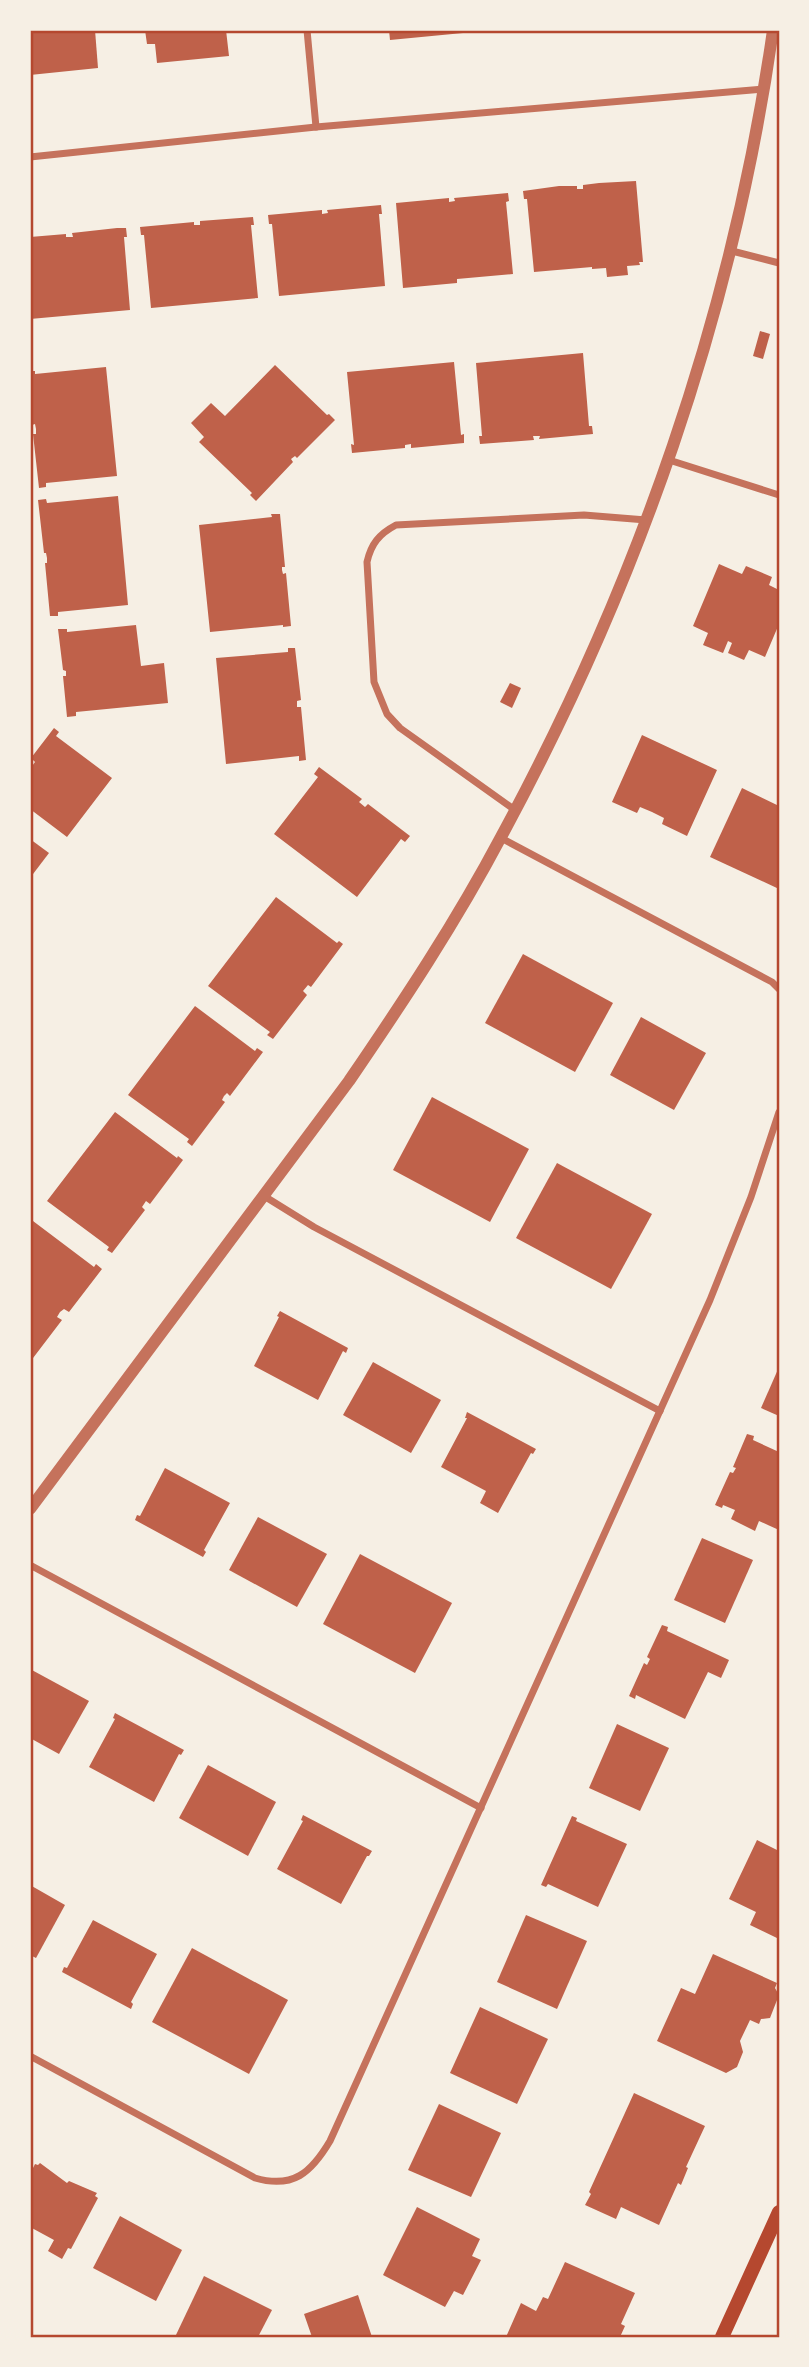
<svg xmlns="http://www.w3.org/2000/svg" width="809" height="2367" viewBox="0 0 809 2367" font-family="'Noto Sans',sans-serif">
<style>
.building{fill:#bf614a}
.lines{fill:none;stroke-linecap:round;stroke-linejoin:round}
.minor{stroke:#c5725c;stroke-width:7}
.tertiary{stroke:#c5725c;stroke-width:12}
.secondary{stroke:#b5482f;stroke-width:14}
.neatline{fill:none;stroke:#b5482f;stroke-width:2.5}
</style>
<rect width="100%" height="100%" fill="#f6efe4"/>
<g class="building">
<polygon points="30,30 95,30 98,68 30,75"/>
<polygon points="145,30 226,30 229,56 157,63 155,44 147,44"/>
<polygon points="389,30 463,30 463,33 390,40"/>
<polygon points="636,181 643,262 639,262 640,265 627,266 628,275 607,277 606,268 592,269 592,267 534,272 527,199 524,199 523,191 559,186 577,186 577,189 583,189 583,185 599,183"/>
<polygon points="508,193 509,201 506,202 513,274 457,279 457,283 403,288 396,203 449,198 449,202 455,201 454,198"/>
<polygon points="381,205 382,214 379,214 385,286 279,296 272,224 269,224 268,215 322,210 322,214 328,213 327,210"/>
<polygon points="253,217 254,225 251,225 258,298 151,308 144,235 141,235 140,227 194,222 194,225 200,225 200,221"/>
<polygon points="117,228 126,228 127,237 124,237 130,310 30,319 30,237 66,234 66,237 73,237 72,233"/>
<polygon points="760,331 770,334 763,359 753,356"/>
<polygon points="583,353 589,426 592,426 593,434 539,439 540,436 533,436 534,440 480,444 479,436 482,436 476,363"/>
<polygon points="454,362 461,435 464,434 464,443 411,448 411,444 405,445 405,448 352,453 351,444 354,445 347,372"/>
<polygon points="275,365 327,415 329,414 335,420 297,458 295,456 291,459 293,462 256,501 250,495 252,493 199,442 204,437 191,423 211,403 225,416"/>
<polygon points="106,367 117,476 46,483 46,487 39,488 33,434 36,434 36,429 35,424 32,425 30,400 30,371 35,371 35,374"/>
<polygon points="118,496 128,605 58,612 58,616 50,616 45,563 47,563 47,558 46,553 44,553 38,500 46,499 47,503"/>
<polygon points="271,514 280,514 285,567 282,567 282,570 283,574 286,573 291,626 283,627 283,625 210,632 199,525 272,517"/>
<polygon points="719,564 742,574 746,566 772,577 769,585 779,590 779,624 765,657 749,650 744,660 728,653 732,643 728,641 723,653 703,645 708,633 693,626"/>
<polygon points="136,625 141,666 164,663 168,703 76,712 76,716 67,717 63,676 66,676 66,671 63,670 58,629 67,629 67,632"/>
<polygon points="288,648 295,648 301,700 297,701 297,707 301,707 306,760 299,761 299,756 226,764 216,658 288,652"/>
<polygon points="510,683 521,688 512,708 500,702"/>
<polygon points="54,728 59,732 56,736 112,778 67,837 30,809 30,769 35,762 31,758"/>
<polygon points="642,735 717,770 687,836 662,824 664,818 652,812 640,807 637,813 612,802"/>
<polygon points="319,767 362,799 359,802 365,807 368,804 410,836 405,842 401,839 357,897 274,834 318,777 314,774"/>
<polygon points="742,788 779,806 779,889 710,857"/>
<polygon points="30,839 49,853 30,878"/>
<polygon points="276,897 337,943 339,941 343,944 311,987 308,985 303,991 307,995 273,1039 267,1035 270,1032 208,986"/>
<polygon points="523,954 613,1003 575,1072 485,1023"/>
<polygon points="195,1006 255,1051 257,1048 263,1052 230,1096 227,1093 224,1096 222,1100 225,1102 192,1146 187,1142 189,1139 128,1095"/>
<polygon points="641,1017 706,1053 674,1110 610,1075"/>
<polygon points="432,1097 529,1149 490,1222 393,1170"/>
<polygon points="115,1112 177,1158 178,1156 183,1160 150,1204 146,1201 142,1207 145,1210 112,1253 107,1250 109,1247 47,1201"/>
<polygon points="557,1163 652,1214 611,1289 516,1238"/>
<polygon points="33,1221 94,1267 96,1264 102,1269 69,1312 64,1309 60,1312 57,1317 62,1320 30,1362 30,1226"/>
<polygon points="280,1311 348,1348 346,1353 343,1351 318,1400 254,1366 279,1317 277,1316"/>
<polygon points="373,1362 441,1400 411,1453 343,1415"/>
<polygon points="779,1367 779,1416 761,1408"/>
<polygon points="467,1412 536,1449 533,1454 531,1453 498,1513 480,1503 486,1491 441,1467 467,1418 465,1418"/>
<polygon points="747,1434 754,1436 753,1440 779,1452 779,1530 759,1521 755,1531 731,1519 735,1510 723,1505 722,1508 715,1505 730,1472 733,1473 736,1468 733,1467"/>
<polygon points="165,1468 230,1503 204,1550 206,1552 203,1557 135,1520 137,1515 140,1516"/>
<polygon points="258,1517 327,1554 297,1607 229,1570"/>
<polygon points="702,1538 753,1560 725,1623 674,1600"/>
<polygon points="360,1554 452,1603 415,1673 323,1624"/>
<polygon points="662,1625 668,1627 667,1631 729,1660 721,1678 708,1672 685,1719 636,1695 635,1699 629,1696 644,1663 647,1665 650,1659 647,1657"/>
<polygon points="30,1669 89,1701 59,1754 30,1738"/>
<polygon points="115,1713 184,1750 181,1755 179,1754 154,1802 89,1767 115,1719 113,1718"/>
<polygon points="617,1724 669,1748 640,1811 589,1788"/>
<polygon points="208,1765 276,1802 248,1856 179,1818"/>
<polygon points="303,1815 372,1851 369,1856 367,1856 341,1904 277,1869 303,1821 301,1820"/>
<polygon points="572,1816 577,1818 576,1821 627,1844 598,1907 548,1884 546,1887 541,1885"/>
<polygon points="757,1840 779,1851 779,1939 750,1925 756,1912 729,1899"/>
<polygon points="30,1885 65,1905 36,1958 30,1955"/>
<polygon points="526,1915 587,1941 557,2009 497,1982"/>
<polygon points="93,1920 157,1954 131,2002 133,2004 131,2009 62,1972 64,1967 67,1968"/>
<polygon points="192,1948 288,2000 249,2074 152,2022"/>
<polygon points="713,1954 777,1983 775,1988 779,1995 770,2018 761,2019 759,2024 750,2020 740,2041 743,2052 737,2067 726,2073 657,2041 681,1988 695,1994"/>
<polygon points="480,2007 548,2039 517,2104 450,2073"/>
<polygon points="634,2093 705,2126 686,2167 688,2168 681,2185 678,2183 659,2225 621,2207 616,2219 585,2205 591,2194 589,2192"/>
<polygon points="439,2104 501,2133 471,2197 408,2170"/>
<polygon points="40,2163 67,2183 69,2181 97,2193 95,2196 98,2198 71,2249 68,2248 62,2259 48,2251 54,2240 30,2227 30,2174 35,2164 38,2165"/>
<polygon points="417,2207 480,2239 472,2256 481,2260 463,2295 454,2291 445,2307 383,2275"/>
<polygon points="120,2216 182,2250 156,2301 93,2268"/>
<polygon points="565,2262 635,2293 621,2324 625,2326 620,2337 506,2337 521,2303 536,2311 543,2297 548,2299"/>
<polygon points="204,2276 272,2310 258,2337 175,2337"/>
<polygon points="358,2295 372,2337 312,2337 304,2314"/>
</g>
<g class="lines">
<g class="minor">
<polyline points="307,30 316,127"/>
<polyline points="30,157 316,127 764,89"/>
<polyline points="732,251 779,263"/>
<polyline points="669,460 779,495"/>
<path d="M515,810L400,728L387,714L374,682L367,562C371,544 379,534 396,525L584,515L646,520"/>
<polyline points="501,838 772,982 779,989"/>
<polyline points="264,1196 314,1227 660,1411"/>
<polyline points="30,1565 481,1808"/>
<path d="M30,2056L255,2178C293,2189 311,2173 330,2141L710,1300L751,1197L779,1112"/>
</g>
<path class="tertiary" d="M30,1509L349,1081C403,1002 456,922 501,837C637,586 733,313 773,30"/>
<polyline class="secondary" points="722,2337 779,2212"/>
</g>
<rect width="809" height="2367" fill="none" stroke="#f6efe4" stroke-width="63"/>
<rect x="32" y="32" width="746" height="2304" class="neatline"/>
</svg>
